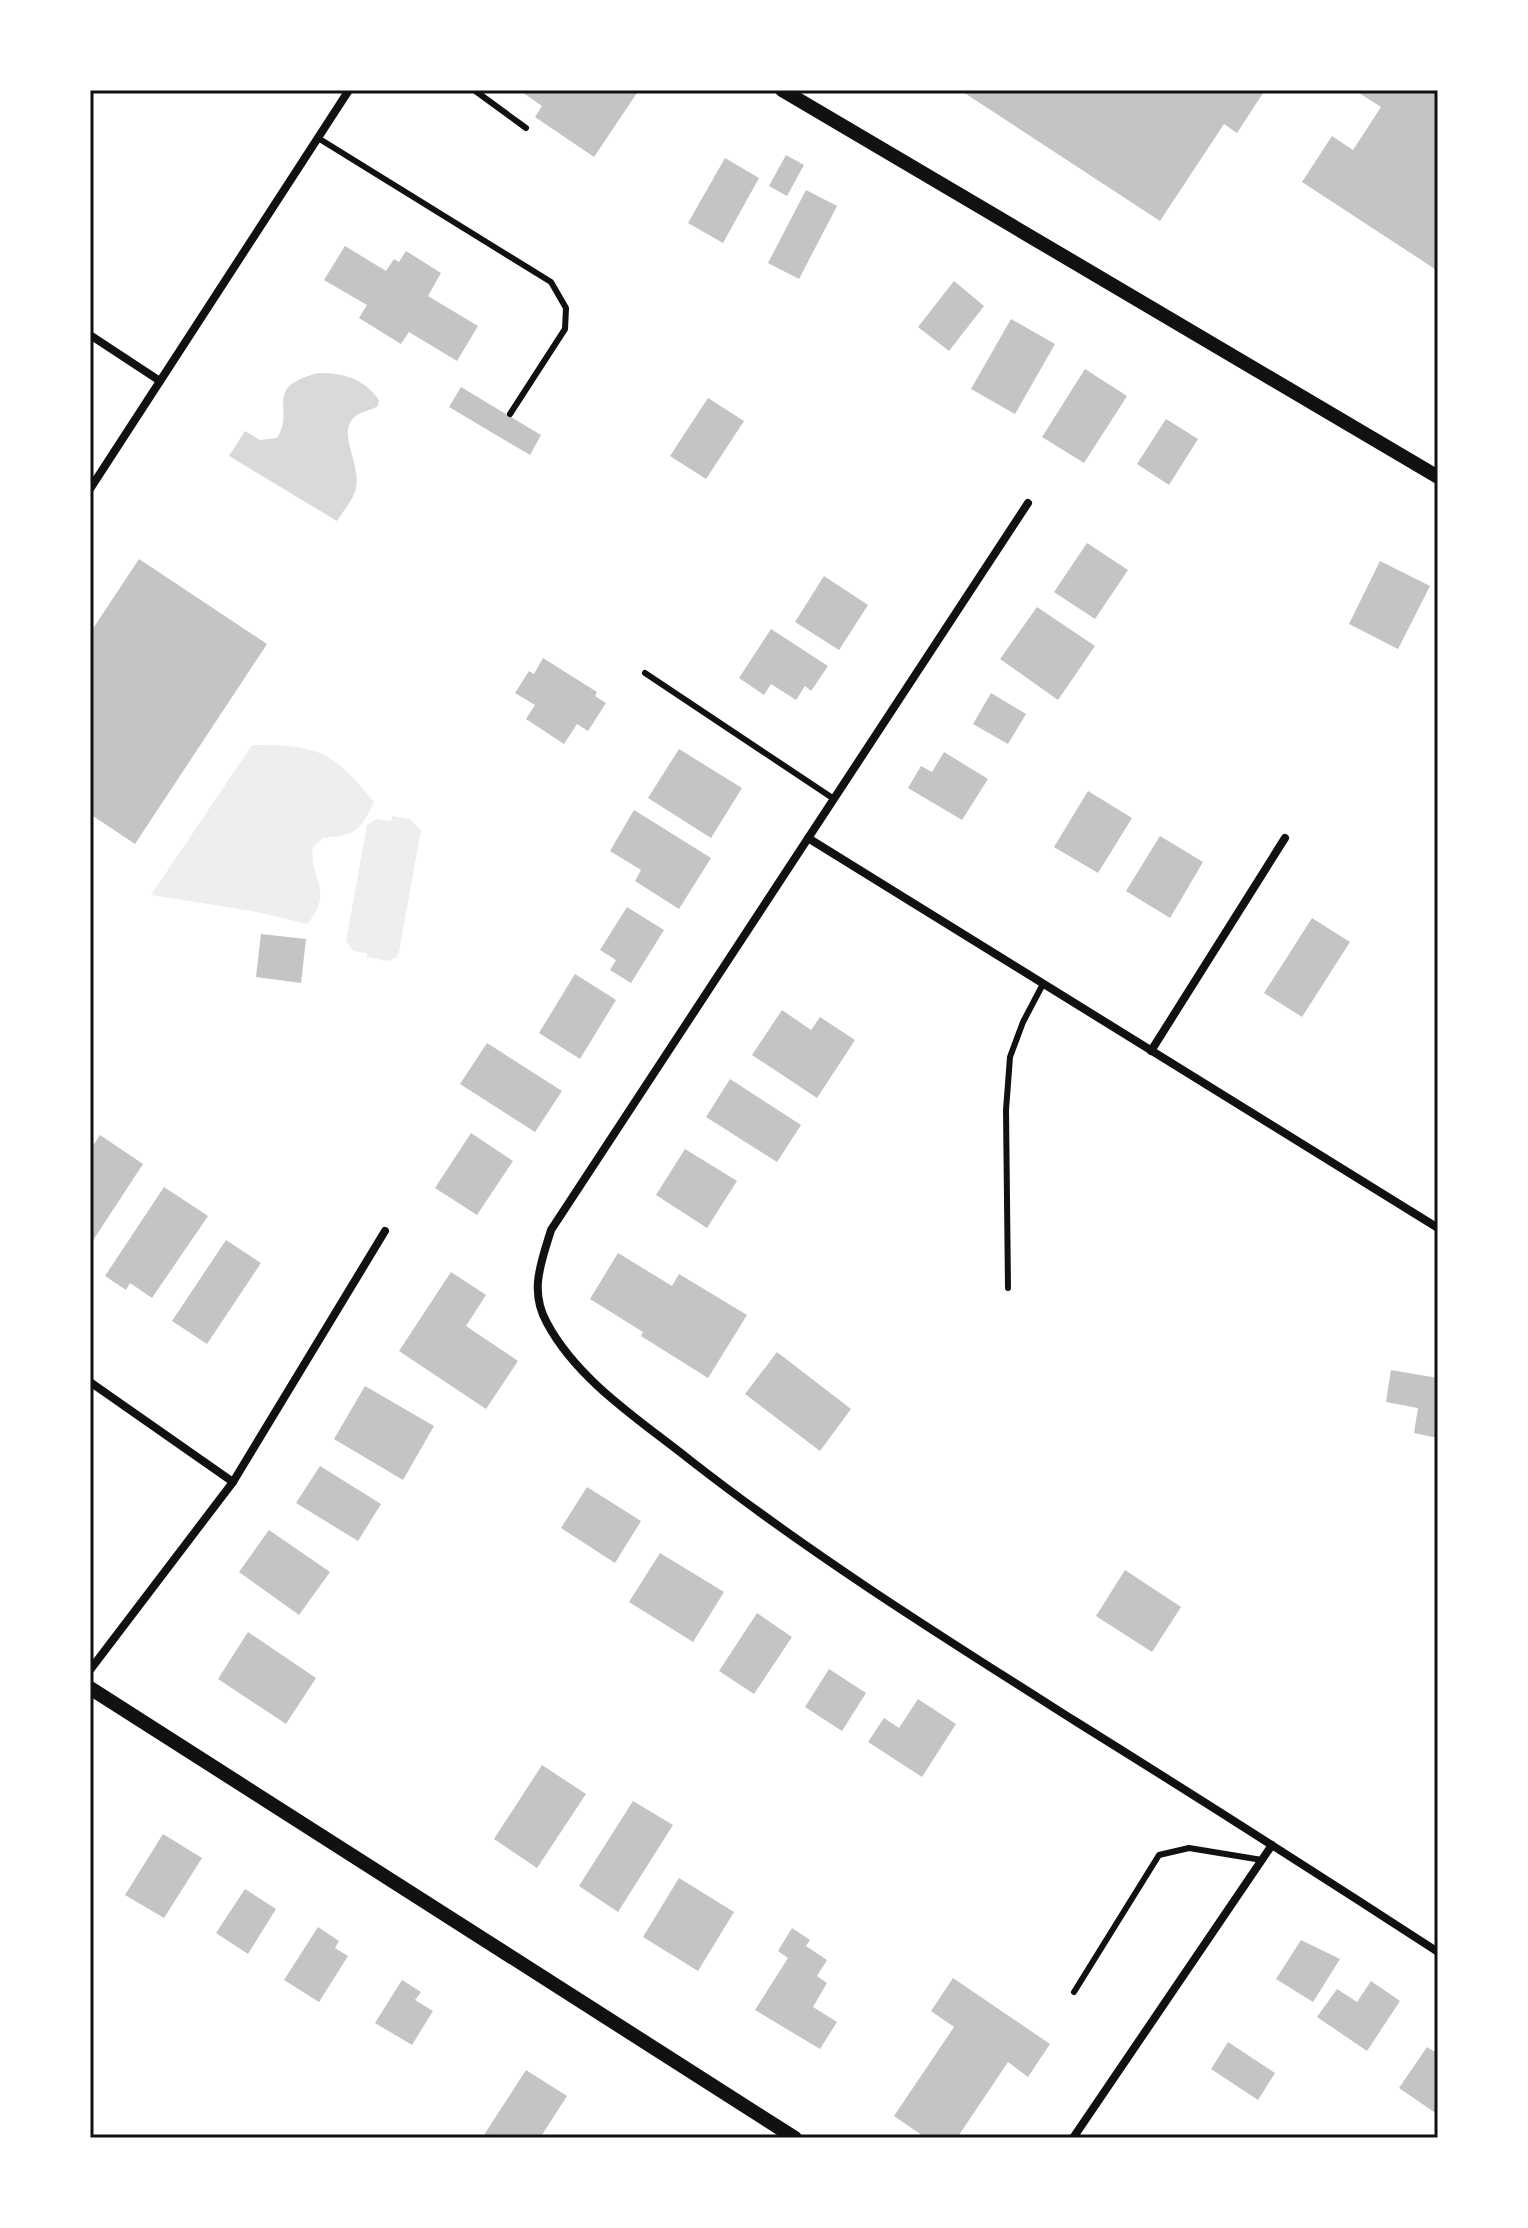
<svg xmlns="http://www.w3.org/2000/svg" width="1528" height="2228" viewBox="0 0 1528 2228" font-family="Signika,sans-serif">
<style>
.green{fill:#eee}
.water{fill:#d9d9d9}
.building{fill:#c4c4c4}
.lines{fill:none;stroke-linecap:round;stroke-linejoin:round}
.service{stroke:#111;stroke-width:6}
.minor{stroke:#111;stroke-width:8}
.tertiary{stroke:#111;stroke-width:14}
.neatline{fill:none;stroke:#111;stroke-width:3}
</style>
<rect width="100%" height="100%" fill="#fff"/>
<g class="green">
<path d="M252,745C319,745 331,750 374,802C360,833 354,835 323,838L313,847C308,878 336,890 307,924L252,911L151,895Z"/>
<polygon points="392,816 410,819 421,830 399,952 397,957 388,961 367,957 367,953 353,951 346,941 367,825 376,819 391,821"/>
</g>
<path class="water" d="M318,373C344,373 363,378 379,400L378,406C368,412 358,411 351,421C340,437 361,466 356,488C354,499 343,511 337,521L229,456L245,431L260,440L277,438C296,409 261,388 318,373Z"/>
<g class="building">
<polygon points="519,90 639,90 594,157 535,117 542,106"/>
<polygon points="960,90 1265,90 1237,133 1224,124 1160,221"/>
<polygon points="1361,90 1438,90 1438,271 1302,182 1332,136 1353,150 1381,107 1359,93"/>
<polygon points="786,155 804,165 787,196 769,186"/>
<polygon points="725,158 759,178 723,243 688,223"/>
<polygon points="806,190 837,206 799,279 768,263"/>
<polygon points="345,246 386,271 394,259 399,262 406,251 441,273 428,296 478,326 457,361 409,332 401,344 359,318 367,305 324,280"/>
<polygon points="954,281 984,306 949,351 918,327"/>
<polygon points="1011,319 1055,344 1015,414 971,389"/>
<polygon points="1085,369 1127,396 1084,463 1042,437"/>
<polygon points="461,387 541,435 530,455 449,407"/>
<polygon points="708,398 744,421 706,479 670,456"/>
<polygon points="1166,419 1198,439 1169,485 1137,464"/>
<polygon points="1087,543 1128,570 1095,619 1054,592"/>
<polygon points="139,559 267,644 135,844 90,814 90,633"/>
<polygon points="1380,561 1430,586 1398,649 1349,624"/>
<polygon points="824,576 868,605 839,650 795,622"/>
<polygon points="1037,607 1095,646 1058,700 1000,659"/>
<polygon points="771,629 828,666 811,691 805,686 796,700 771,684 764,695 739,678"/>
<polygon points="543,658 597,692 595,696 606,703 588,731 577,724 564,744 526,719 535,705 515,693 529,671 534,674"/>
<polygon points="991,693 1026,714 1008,744 973,724"/>
<polygon points="679,749 742,788 711,838 648,798"/>
<polygon points="944,752 988,779 962,820 908,788 921,766 932,772"/>
<polygon points="1088,791 1132,818 1098,873 1054,847"/>
<polygon points="634,810 711,858 679,909 635,881 641,870 610,851"/>
<polygon points="1160,836 1203,862 1170,918 1126,891"/>
<polygon points="627,907 664,930 631,983 610,970 616,960 600,950"/>
<polygon points="1312,918 1350,942 1302,1017 1264,993"/>
<polygon points="261,934 306,939 301,983 256,977"/>
<polygon points="575,974 616,1000 580,1059 539,1033"/>
<polygon points="782,1010 811,1030 820,1017 855,1040 817,1098 752,1055"/>
<polygon points="487,1043 562,1091 535,1132 460,1084"/>
<polygon points="730,1079 801,1125 777,1162 706,1117"/>
<polygon points="471,1133 513,1161 477,1215 435,1188"/>
<polygon points="100,1135 143,1164 90,1245 90,1150"/>
<polygon points="685,1149 737,1181 707,1228 656,1195"/>
<polygon points="164,1187 208,1216 152,1298 130,1283 126,1290 105,1276"/>
<polygon points="226,1240 261,1263 207,1344 172,1321"/>
<polygon points="618,1253 672,1286 679,1274 747,1315 708,1378 641,1336 643,1332 590,1299"/>
<polygon points="451,1272 486,1295 466,1326 518,1361 486,1409 399,1351"/>
<polygon points="777,1352 851,1409 820,1451 745,1394"/>
<polygon points="1391,1370 1438,1378 1438,1438 1414,1433 1418,1408 1386,1402"/>
<polygon points="365,1386 434,1426 403,1480 334,1439"/>
<polygon points="320,1466 381,1504 358,1541 296,1503"/>
<polygon points="587,1487 641,1521 615,1563 561,1528"/>
<polygon points="269,1530 330,1572 299,1615 239,1572"/>
<polygon points="660,1553 724,1592 693,1642 629,1602"/>
<polygon points="1125,1570 1181,1607 1152,1652 1096,1616"/>
<polygon points="757,1613 792,1637 754,1694 719,1671"/>
<polygon points="248,1632 316,1678 286,1724 218,1679"/>
<polygon points="829,1669 866,1693 842,1731 805,1707"/>
<polygon points="918,1699 956,1724 922,1777 868,1742 884,1718 899,1728"/>
<polygon points="542,1765 586,1794 537,1868 494,1839"/>
<polygon points="633,1801 673,1825 618,1912 579,1886"/>
<polygon points="163,1834 202,1858 164,1918 125,1895"/>
<polygon points="679,1878 734,1912 698,1971 643,1937"/>
<polygon points="245,1889 276,1909 248,1954 216,1933"/>
<polygon points="318,1927 339,1941 335,1948 348,1956 319,2002 284,1980"/>
<polygon points="792,1928 810,1940 806,1946 827,1960 817,1976 827,1983 813,2007 837,2022 820,2049 755,2010 788,1958 778,1951"/>
<polygon points="1301,1940 1340,1959 1313,2002 1276,1979"/>
<polygon points="953,1978 1050,2044 1028,2077 1008,2062 957,2138 926,2138 894,2116 954,2027 931,2011"/>
<polygon points="402,1980 421,1992 415,2000 433,2011 412,2045 375,2023"/>
<polygon points="1371,1981 1400,2001 1367,2051 1317,2017 1337,1989 1357,2002"/>
<polygon points="1228,2042 1275,2073 1258,2100 1211,2069"/>
<polygon points="1427,2047 1438,2054 1437,2114 1399,2088"/>
<polygon points="526,2070 567,2096 540,2138 482,2138"/>
</g>
<g class="lines">
<g class="service">
<polyline points="474,90 526,128"/>
<polyline points="318,138 551,282 566,308 565,329 510,414"/>
<polyline points="645,673 834,799"/>
<polyline points="1008,1288 1006,1110 1010,1057 1023,1022 1043,984"/>
<polyline points="1074,1992 1159,1855 1189,1848 1262,1860"/>
</g>
<g class="minor">
<polyline points="90,335 160,381"/>
<polyline points="90,489 349,90"/>
<path d="M1028,503L551,1230C541,1263 529,1291 547,1323C578,1381 640,1420 690,1460C813,1556 944,1638 1075,1721C1197,1797 1318,1874 1438,1952"/>
<polyline points="808,838 1438,1228"/>
<polyline points="1151,1051 1285,838"/>
<polyline points="90,1382 233,1482"/>
<polyline points="90,1670 233,1482 385,1231"/>
<polyline points="1073,2138 1272,1845"/>
</g>
<g class="tertiary">
<polyline points="782,90 1438,477"/>
<polyline points="90,1688 795,2138"/>
</g>
</g>
<rect width="1528" height="2228" fill="none" stroke="#ffffff" stroke-width="184"/>
<rect x="92" y="92" width="1344" height="2044" class="neatline"/>
</svg>
